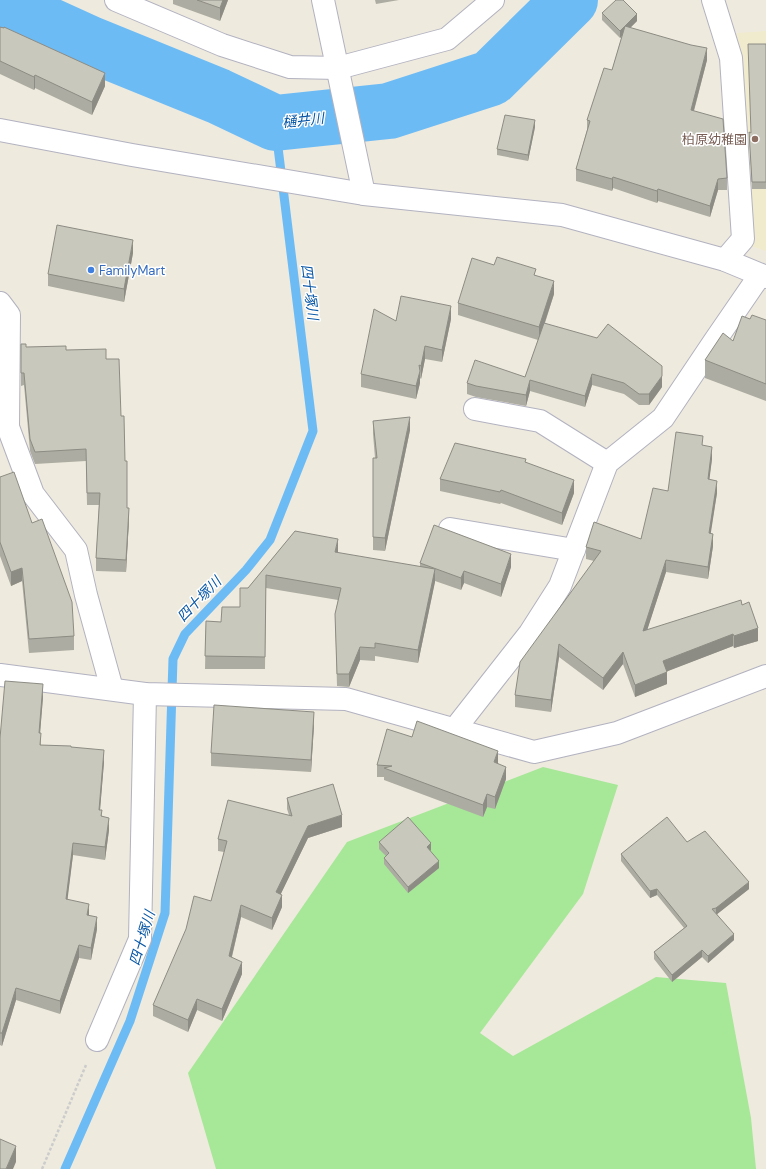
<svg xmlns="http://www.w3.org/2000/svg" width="766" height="1169" viewBox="0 0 766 1169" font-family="'DM Sans','Noto Sans JP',sans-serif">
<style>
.education{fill:#f1ebcd}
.green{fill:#a7e798}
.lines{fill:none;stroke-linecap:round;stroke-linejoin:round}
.stream{stroke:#6dbbf5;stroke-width:9}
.river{stroke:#6dbbf5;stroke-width:56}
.minor-casing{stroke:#b2b2c0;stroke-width:24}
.path{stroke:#ccc;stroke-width:2.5;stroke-dasharray:3 2;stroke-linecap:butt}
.minor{stroke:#fff;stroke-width:22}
.wall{fill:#adaca2}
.shaded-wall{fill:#8d8c84}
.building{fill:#c9c8bc;stroke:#8d8c84}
.education-dot{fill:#8d6e63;stroke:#fff;stroke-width:1.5}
.shop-dot{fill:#3f7fe0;stroke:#fff;stroke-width:1.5}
.labels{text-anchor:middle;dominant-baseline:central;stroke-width:3;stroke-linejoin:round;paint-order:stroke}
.education-label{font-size:13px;fill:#785e54;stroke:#fff;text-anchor:end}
.shop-label{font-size:13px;fill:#366cbe;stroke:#fff;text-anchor:start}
.water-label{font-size:14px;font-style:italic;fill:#0756a6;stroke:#fff}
</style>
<rect width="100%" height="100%" fill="#eeeade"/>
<polygon class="education" points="766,31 766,251 751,246 737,33"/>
<polygon class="green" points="543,767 618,785 583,894 480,1033 513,1056 656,977 726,983 751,1118 756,1169 216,1169 188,1073 347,842"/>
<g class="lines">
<polyline class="stream" points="65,1169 130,1021 165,913 173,659 185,634 246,570 270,540 313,431 275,123"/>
<polyline class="river" points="0,3 90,44 218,96 275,123 389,111 491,78 570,0"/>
<g class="minor-casing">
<g id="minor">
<polyline points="116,0 222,45 290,67 338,68 447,39 493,0"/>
<polyline points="323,0 364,194"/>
<polyline points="713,0 731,58 743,239 725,260"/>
<polyline points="0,130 132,155 364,194 562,215 725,260 766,277"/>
<polyline points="0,303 9,315 8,427 33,494 76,550 86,595 112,689"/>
<polyline points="475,409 540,421 607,463"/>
<polyline points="450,529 574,550"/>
<polyline points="0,675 145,694 346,699 534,752 617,733 766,676"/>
<polyline points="454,730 530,633 560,586 607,463 663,418 714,342 760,275"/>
<polyline points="97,1040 140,939 145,694"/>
</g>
</g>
<polyline class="path" points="42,1169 86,1065"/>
<use href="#minor" class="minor"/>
</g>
<g class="wall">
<polygon points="173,0 228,0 220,21 173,4"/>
<polygon points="375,0 399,0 376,4"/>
<polygon points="602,13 637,21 630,28 707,60 694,111 727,178 727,190 718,190 710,217 658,201 657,203 613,188 612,191 576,181 576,169 587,130 587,120 612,70 622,36 620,38 602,20"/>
<polygon points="0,27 105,86 92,115 35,88 34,90 0,74"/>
<polygon points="766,44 766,189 752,189 749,132 751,133"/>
<polygon points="535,127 528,161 497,155 497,149"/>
<polygon points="133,253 124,302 48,286 48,274"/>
<polygon points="494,265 536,276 554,294 545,323 662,387 649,405 639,405 624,394 592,385 585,407 530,391 526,406 476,397 467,394 467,383 525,377 538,340 458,315 458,303"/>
<polygon points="451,319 442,362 425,359 421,379 420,378 420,383 416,399 361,387 361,374"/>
<polygon points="766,320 766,401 705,378 705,360 733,341"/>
<polygon points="21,344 26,347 66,350 106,359 121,416 125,461 127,508 129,520 126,572 96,571 96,558 99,505 87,505 86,461 35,464 30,451 24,385 21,386"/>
<polygon points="373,421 410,430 385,551 373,550 373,458 375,458 373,434"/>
<polygon points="703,446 712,459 709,479 717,493 710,534 713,546 708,579 666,572 647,630 742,605 758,641 734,648 733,646 667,671 667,684 635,697 623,664 603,690 559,657 551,712 515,707 515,695 594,561 586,559 586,547 641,539 668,491"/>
<polygon points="526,462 574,493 562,525 501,503 500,504 440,491 440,479"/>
<polygon points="0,477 32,523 74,636 74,650 29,653 22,581 11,586 0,556"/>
<polygon points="295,531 337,553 420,567 420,563 511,567 501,597 464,583 461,590 435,581 418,663 375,656 375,661 360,660 349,687 337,686 335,614 338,600 266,588 265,669 205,669 206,621 221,622 240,607 248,588"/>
<polygon points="43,697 40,733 41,745 71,747 104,762 100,810 102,816 109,830 105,860 73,855 67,900 89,915 97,929 91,960 79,958 60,1014 16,1000 2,1046 0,1045 0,738"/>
<polygon points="314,725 311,772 211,766 211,753"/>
<polygon points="498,763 506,779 495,809 487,807 483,817 384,780 384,777 377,777 377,765"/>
<polygon points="287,798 342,827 308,838 280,895 282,907 272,930 241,917 232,957 242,974 222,1021 197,1010 188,1032 153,1016 153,1005 211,901 224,852 218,851 218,839 289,815 287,809"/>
<polygon points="379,842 431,850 430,851 439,868 408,893 384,864 384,858 386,856 379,849"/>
<polygon points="687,842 749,889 717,914 734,940 708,963 702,957 672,982 654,959 654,952 684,928 657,895 650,898 621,861 621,854"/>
</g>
<g class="shaded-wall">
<polygon points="223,0 228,0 220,21 220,8"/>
<polygon points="637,14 637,21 620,38 620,31"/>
<polygon points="707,48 707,60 691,121 691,110"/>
<polygon points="105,73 105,86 92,115 92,102"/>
<polygon points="35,75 35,88 34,90 34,77"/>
<polygon points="535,120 535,127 528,161 528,155"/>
<polygon points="613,177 613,188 612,191 612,179"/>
<polygon points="718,179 718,190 710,217 710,206"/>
<polygon points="658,189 658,201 657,203 657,191"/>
<polygon points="133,240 133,253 124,302 124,289"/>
<polygon points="554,281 554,294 539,340 539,327"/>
<polygon points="451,306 451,319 442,362 442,350"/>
<polygon points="425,346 425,359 421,379 421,366"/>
<polygon points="420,371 420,383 416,399 416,386"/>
<polygon points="592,374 592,385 585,407 585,396"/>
<polygon points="662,376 662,387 649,405 649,394"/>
<polygon points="530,380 530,391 526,406 526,395"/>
<polygon points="410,417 410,430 385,551 385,538"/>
<polygon points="712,447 712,459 708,491 708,479"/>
<polygon points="574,480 574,493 562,525 562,513"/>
<polygon points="717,481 717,493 709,545 709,533"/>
<polygon points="129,508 129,520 126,572 126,560"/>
<polygon points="713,534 713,546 708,579 708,567"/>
<polygon points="338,539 338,552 335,565 335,552"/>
<polygon points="511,554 511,567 501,597 501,584"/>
<polygon points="666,560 666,572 643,643 643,631"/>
<polygon points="22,568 22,581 11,586 11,572"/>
<polygon points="435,569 435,582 418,663 418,650"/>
<polygon points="464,571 464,583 461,590 461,578"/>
<polygon points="758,628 758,641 734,648 734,636"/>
<polygon points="733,634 733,646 663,673 663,661"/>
<polygon points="559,644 559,657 551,712 551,700"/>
<polygon points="360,647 360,660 349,687 349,674"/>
<polygon points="623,652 623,664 603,690 603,678"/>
<polygon points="667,672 667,684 635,697 635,685"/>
<polygon points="43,684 43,697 39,746 39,733"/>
<polygon points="314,712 314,725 311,772 311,760"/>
<polygon points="104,750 104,762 99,822 99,810"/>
<polygon points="498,751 498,764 494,762"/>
<polygon points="506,767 506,779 495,809 495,797"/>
<polygon points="487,794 487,807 483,817 483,805"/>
<polygon points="342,815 342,827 308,838 276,904 276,892 308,826"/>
<polygon points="109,818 109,830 105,860 105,847"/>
<polygon points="73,843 73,855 66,912 66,899"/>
<polygon points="431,843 431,850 427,854 427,847"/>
<polygon points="439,861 439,868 408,893 408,887"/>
<polygon points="749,882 749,889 716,915 716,908"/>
<polygon points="657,889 657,895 650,898 650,891"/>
<polygon points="282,895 282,907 272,930 272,918"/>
<polygon points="89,904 89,917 87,915"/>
<polygon points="241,905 241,917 229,968 229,956"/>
<polygon points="97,917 97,929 91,960 91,948"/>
<polygon points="734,934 734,940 708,963 708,956"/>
<polygon points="79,945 79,958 60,1014 60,1001"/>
<polygon points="702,950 702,957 672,982 672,975"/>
<polygon points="242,962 242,974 222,1021 222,1009"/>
<polygon points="16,988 16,1000 2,1046 2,1033"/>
<polygon points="197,999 197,1010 188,1032 188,1020"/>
<polygon points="16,1146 16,1162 13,1169 6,1169"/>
</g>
<g class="building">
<polygon points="197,0 223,0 220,8"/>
<polygon points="616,0 623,0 637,14 620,31 602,13"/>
<polygon points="625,26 691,45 707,48 691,110 723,119 727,178 718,179 710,206 658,189 657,191 613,177 612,179 576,169 590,121 587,120 604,68 612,70"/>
<polygon points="0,27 4,28 4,27 105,73 92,102 35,75 34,77 0,61"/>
<polygon points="748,44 766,44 766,182 752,182 749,132 751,133"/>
<polygon points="505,115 535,120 528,155 497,149"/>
<polygon points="57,225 133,240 124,289 48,274"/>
<polygon points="497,257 536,269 534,275 554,281 539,327 458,303 472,258 494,265"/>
<polygon points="401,296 451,306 442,350 425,346 421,366 419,365 420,371 416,386 361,374 374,309 396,321"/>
<polygon points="752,315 766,320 766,384 705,360 723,333 733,341 742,316 750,319"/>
<polygon points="544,323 597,338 608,324 662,366 662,376 649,394 639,394 624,383 592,374 585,396 530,380 526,395 476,386 467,383 475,360 525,377"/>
<polygon points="21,344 26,344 26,347 66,346 66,350 106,349 106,359 119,359 121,416 124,416 125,461 127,461 127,508 129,508 126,560 96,558 100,493 87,493 86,449 35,452 30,439 24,373 21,373"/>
<polygon points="410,417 385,538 373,537 373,458 377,458 373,421"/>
<polygon points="676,432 703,436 702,445 712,447 708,479 717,481 709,533 713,534 708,567 666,560 643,631 741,600 742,605 749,602 758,628 734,636 733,634 663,661 667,672 635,685 623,652 603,678 559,644 551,700 515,695 520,662 601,551 586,547 594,522 641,539 653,488 668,491"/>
<polygon points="455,443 526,459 525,462 574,480 562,513 501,490 500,492 440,479"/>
<polygon points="14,472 32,523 42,519 72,602 74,636 29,639 22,568 11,572 0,542 0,477"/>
<polygon points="434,525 511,554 501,584 464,571 461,578 420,563"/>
<polygon points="295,531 338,539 335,552 435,569 418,650 375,643 375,648 360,647 349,674 337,674 335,614 341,588 266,575 265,657 205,656 206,621 221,622 222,607 240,607 240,588 248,588"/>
<polygon points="5,681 43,684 39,733 41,733 40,745 71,746 71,747 104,750 99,810 102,810 101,816 109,818 105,847 73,843 66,899 89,904 87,915 97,917 91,948 79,945 60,1001 16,988 2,1033 0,1033 0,738"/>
<polygon points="214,705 314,712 311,760 211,753"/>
<polygon points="417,721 498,751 494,762 506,767 495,797 487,794 483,805 384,768 392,766 377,765 387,729 412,737"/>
<polygon points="333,784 342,815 308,826 276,892 282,895 272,918 241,905 229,956 242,962 222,1009 197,999 188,1020 153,1005 186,929 194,896 211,901 227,841 218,839 228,800 292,816 287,798"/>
<polygon points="408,817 431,843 427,847 439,861 408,887 384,858 389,853 379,842"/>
<polygon points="667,817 687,842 705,831 749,882 716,908 712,909 734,934 708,956 702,950 672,975 654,952 687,926 657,889 650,891 621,854"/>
<polygon points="0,1139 16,1146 6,1169 0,1169"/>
</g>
<circle class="education-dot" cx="755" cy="139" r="4"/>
<circle class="shop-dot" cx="91" cy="270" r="4"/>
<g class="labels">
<g class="education-label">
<text x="747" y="139">柏原幼稚園</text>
</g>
<g class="shop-label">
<text x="99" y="270">FamilyMart</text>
</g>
<g class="water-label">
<text transform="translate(303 120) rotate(-6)">樋井川</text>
<text transform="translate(310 292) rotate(83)">四十塚川</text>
<text transform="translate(199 599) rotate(-46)">四十塚川</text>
<text transform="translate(142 938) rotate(-73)">四十塚川</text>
</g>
</g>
</svg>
